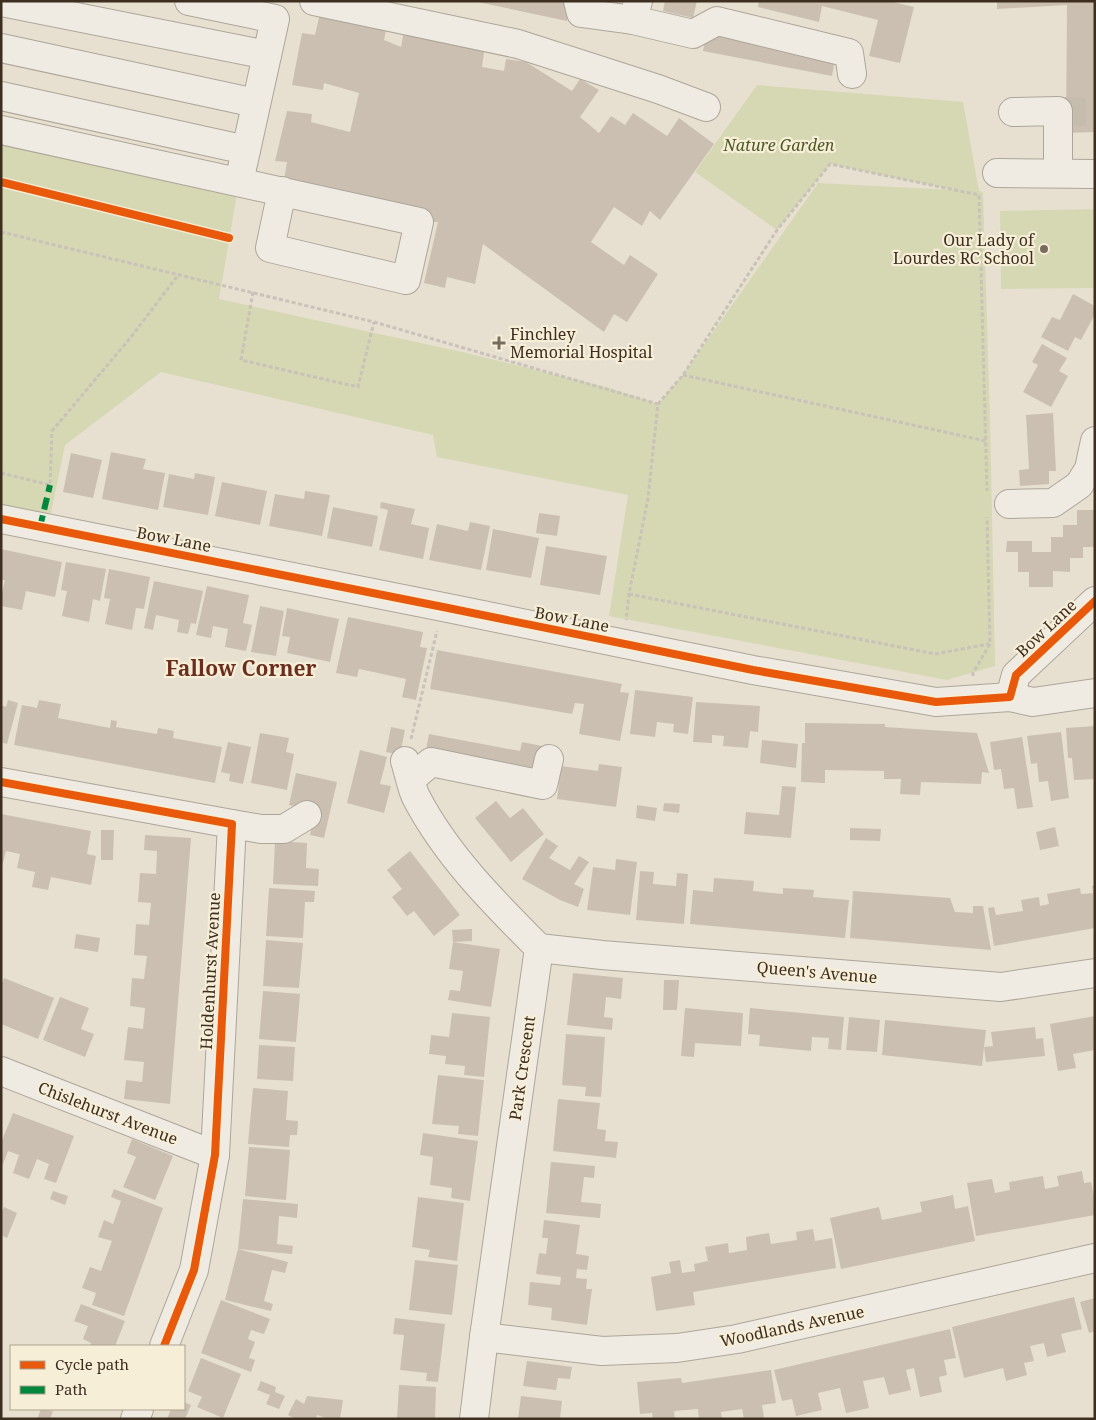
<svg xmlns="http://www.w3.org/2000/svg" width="1096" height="1420" viewBox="0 0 1096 1420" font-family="'Noto Serif',serif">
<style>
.green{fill:#d6d7b3}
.building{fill:#cbbfb2}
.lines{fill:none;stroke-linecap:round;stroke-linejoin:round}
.minor-tunnel{stroke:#c5bcae;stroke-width:28;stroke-dasharray:28 14;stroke-linecap:butt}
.minor-casing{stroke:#ada599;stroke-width:30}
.path{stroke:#c8c2b9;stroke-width:3;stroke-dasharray:4 2.5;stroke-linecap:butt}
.minor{stroke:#efebe3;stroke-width:28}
.quiet{stroke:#00873e;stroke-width:6;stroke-dasharray:12 6;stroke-linecap:butt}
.cycleway-casing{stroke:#f7eed8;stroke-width:11}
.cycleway{stroke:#e8590c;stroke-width:8}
.poi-dot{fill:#786c5e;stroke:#f7eed8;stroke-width:2}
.labels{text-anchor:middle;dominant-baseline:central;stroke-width:4.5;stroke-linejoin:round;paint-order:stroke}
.park-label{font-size:16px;font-style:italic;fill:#4d5a26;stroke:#f7eed8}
.poi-label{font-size:16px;fill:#3d2e20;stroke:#f7eed8;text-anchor:end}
.street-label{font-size:16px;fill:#3d2e20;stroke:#f7eed8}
.district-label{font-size:21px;font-weight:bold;fill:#6b2e1e;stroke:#f7eed8}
</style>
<rect width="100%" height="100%" fill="#e7e0d1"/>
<g class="green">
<polygon points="757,85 963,102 979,191 983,192 990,417 995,666 947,680 609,616 628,495 437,457 433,435 161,372 65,445 48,528 1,519 1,127 239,182 219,299 462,352 606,387 658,404 683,375 818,183 954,190 830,164 777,230 695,172"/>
<polygon points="1095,209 1095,288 1001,289 1000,211"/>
</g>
<g class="building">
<polygon points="473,1 571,1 567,21"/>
<polygon points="665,1 697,1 693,18 663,11"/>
<polygon points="759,1 889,1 914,7 900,63 869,56 878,20 822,6 819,22 758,7"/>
<polygon points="997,1 1095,1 1095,132 1066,133 1067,5 997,9"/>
<polygon points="320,13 386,30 384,40 401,47 404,31 484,52 482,67 504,71 506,59 526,62 572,91 580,79 599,90 580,117 599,133 611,116 625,125 633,113 667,136 679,118 714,144 660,220 650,211 642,226 614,207 591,242 624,265 630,255 658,274 627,322 614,314 604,332 483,244 475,284 447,277 445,288 424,283 438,222 419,222 283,186 287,162 275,161 287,111 312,114 311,122 350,132 359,93 324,83 323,90 292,85 302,33 315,35"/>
<polygon points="706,34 835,59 832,76 703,51"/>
<polygon points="1073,294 1095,306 1095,314 1081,340 1075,337 1068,351 1041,337 1052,317 1060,320"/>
<polygon points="1042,344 1067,358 1059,371 1068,376 1051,407 1023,392 1038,365 1032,362"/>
<polygon points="1053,413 1056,471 1049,471 1049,484 1020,486 1019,470 1029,469 1026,415"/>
<polygon points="111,452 146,459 143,469 165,473 158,510 102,499"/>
<polygon points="71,453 102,460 93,498 63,492"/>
<polygon points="195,473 215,477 208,515 163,507 169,474 194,479"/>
<polygon points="222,482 267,491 260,525 215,516"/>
<polygon points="305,491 330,495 322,536 269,526 275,494 304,499"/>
<polygon points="381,502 415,509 411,524 429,528 423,559 379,550 388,510 380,508"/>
<polygon points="333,507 378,516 372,547 327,538"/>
<polygon points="1077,510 1095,510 1095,547 1083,547 1083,558 1070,558 1070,572 1053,571 1053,587 1029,587 1029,572 1018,572 1018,552 1006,552 1007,541 1032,541 1032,552 1051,552 1051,537 1063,537 1063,525 1077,525"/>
<polygon points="539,513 560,516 557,536 536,533"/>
<polygon points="470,522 490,526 481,570 429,560 437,524 468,531"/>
<polygon points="493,529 539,538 531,578 486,570"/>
<polygon points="546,546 607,556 600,595 540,585"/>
<polygon points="1,549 62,562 55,597 26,591 22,610 1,606 1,598 5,580 1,580"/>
<polygon points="66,562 106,569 100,601 93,599 89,622 62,616 67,591 61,590"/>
<polygon points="109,569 150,577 144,609 136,608 132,630 105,624 110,599 104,598"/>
<polygon points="154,581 203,591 196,624 191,623 188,634 177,632 179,620 156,615 153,630 144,628"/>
<polygon points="207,586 249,595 243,623 252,625 246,651 225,647 228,629 213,626 211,638 196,635"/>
<polygon points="260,606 284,611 276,656 251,652"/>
<polygon points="287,608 339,619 330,662 287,653 290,637 282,636"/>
<polygon points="348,617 423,632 420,647 427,648 416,700 402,697 406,679 359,669 357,677 336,673"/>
<polygon points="437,650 622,684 620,692 629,693 620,741 579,734 584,704 575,703 572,714 430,689"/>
<polygon points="635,690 693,697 688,734 673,732 674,724 657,722 655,737 630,734"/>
<polygon points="8,700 18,703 7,744 1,742 1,705 6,707"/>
<polygon points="39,700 61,704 58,718 110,728 111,720 117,721 116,727 157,734 158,728 174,731 173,738 222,747 215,783 14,745 22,705 37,708"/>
<polygon points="696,702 760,706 758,732 750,731 748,748 723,746 724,736 712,735 712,743 693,742"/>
<polygon points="805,723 885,724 885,727 977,733 989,773 982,772 981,784 921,782 920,795 900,794 901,779 884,779 884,771 825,770 825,783 801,782 802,743 805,743"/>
<polygon points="1095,726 1095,779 1074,780 1072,758 1068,758 1066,728"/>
<polygon points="391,727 405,730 400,755 386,752"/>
<polygon points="1061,732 1069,798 1051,801 1048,781 1039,782 1037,763 1031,764 1027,736"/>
<polygon points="260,733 289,738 286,752 294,754 287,790 251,783"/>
<polygon points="429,734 520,751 522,742 542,746 537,771 426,750"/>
<polygon points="1022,737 1033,807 1017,809 1014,788 1004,789 1001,769 994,770 990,742"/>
<polygon points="762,740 798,744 796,768 760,763"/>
<polygon points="228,742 251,747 243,784 229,781 230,774 221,772"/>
<polygon points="360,750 387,757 380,784 391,786 384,813 347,803"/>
<polygon points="599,764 622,767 616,807 557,799 561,766 598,771"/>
<polygon points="296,773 337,782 324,838 310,835 315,811 289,805"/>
<polygon points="782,786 796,787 791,838 744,834 746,812 779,815"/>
<polygon points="496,801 510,818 523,808 544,834 511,862 475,818"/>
<polygon points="664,803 680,804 679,813 663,811"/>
<polygon points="637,805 657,808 655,821 636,818"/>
<polygon points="1,814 91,831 87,854 96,856 91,885 51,877 48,890 32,887 35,872 17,868 20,854 6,851 1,870"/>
<polygon points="1055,827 1059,846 1040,850 1036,832"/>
<polygon points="850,828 881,829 880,841 850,840"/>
<polygon points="101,830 114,830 113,860 101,860"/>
<polygon points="145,835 191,838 170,1104 124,1099 126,1080 142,1082 144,1062 124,1060 128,1027 143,1029 145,1008 130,1006 132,978 144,979 147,956 134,955 136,924 149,925 151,903 138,902 140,873 156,874 157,851 144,850"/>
<polygon points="546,838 558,846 549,858 570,870 579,856 589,862 574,884 584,889 578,907 560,900 522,879"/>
<polygon points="275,841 307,843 306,868 319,869 318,886 273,884"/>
<polygon points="410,851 460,915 434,936 414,911 407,916 392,897 402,889 387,870"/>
<polygon points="616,859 637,862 630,915 587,910 593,867 615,870"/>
<polygon points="640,871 654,872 653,884 676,886 677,873 688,874 684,924 636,920"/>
<polygon points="714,878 754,881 753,891 783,894 783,888 814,890 813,897 849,900 845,938 690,924 693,890 713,892"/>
<polygon points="1095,885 1095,928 994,946 988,908 994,907 996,915 1023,911 1021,900 1039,897 1040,906 1049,904 1047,894 1080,888 1081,894 1093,893 1092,886"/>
<polygon points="269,888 315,891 314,902 305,902 303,938 266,936"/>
<polygon points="853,891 950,898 955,912 973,913 973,906 983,906 991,950 850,938"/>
<polygon points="472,929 472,941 453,942 452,930"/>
<polygon points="76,934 100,938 98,952 74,948"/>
<polygon points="266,940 303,943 299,988 263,986"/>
<polygon points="453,942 500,949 491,1007 448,1000 450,990 460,991 463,971 449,969"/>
<polygon points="573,973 623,978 621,999 606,997 604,1017 613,1018 612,1030 567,1025"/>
<polygon points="4,978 54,998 38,1039 1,1024 1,985"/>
<polygon points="664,980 679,980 677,1010 663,1010"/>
<polygon points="263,991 300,994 296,1042 259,1039"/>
<polygon points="60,997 89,1008 81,1029 94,1034 85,1057 43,1040"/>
<polygon points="685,1008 743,1013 741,1046 695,1043 694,1057 681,1056"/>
<polygon points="750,1008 844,1017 841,1050 828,1049 829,1038 812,1037 811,1051 759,1046 760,1035 748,1034"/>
<polygon points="452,1013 490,1017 484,1077 464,1075 465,1066 445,1064 446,1056 429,1054 431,1035 449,1037"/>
<polygon points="1095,1016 1095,1050 1073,1054 1076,1068 1058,1071 1050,1024"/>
<polygon points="849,1017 880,1020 877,1052 846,1050"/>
<polygon points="885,1020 986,1030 984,1047 993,1046 991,1032 1035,1027 1036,1039 1043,1038 1045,1056 986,1062 984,1047 982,1066 882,1055"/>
<polygon points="566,1034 605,1037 601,1097 585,1096 586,1087 562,1085"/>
<polygon points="259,1045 295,1047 293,1081 257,1079"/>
<polygon points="438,1075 484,1080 478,1136 458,1134 459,1126 432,1124"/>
<polygon points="253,1088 288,1091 286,1120 298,1121 297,1135 290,1135 289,1147 248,1144"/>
<polygon points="558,1099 600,1103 597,1129 606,1130 605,1141 618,1142 616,1158 553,1151"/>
<polygon points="13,1113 74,1136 56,1183 44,1179 49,1164 37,1159 29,1179 13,1173 19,1155 8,1151 1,1169 1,1143"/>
<polygon points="423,1133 478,1141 470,1201 451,1198 452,1188 430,1185 433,1157 420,1155"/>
<polygon points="132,1139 173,1156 155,1200 123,1187 136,1157 127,1153"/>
<polygon points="249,1147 290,1150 286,1200 245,1196"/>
<polygon points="551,1162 595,1166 594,1178 584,1177 581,1202 601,1204 600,1218 546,1213"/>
<polygon points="1082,1171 1084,1183 1091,1182 1095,1201 1095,1215 976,1236 967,1183 992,1179 995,1193 1010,1190 1009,1182 1043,1176 1045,1189 1059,1186 1057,1176"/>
<polygon points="114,1189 163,1208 124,1316 92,1305 96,1293 82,1288 90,1267 101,1271 112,1241 98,1237 104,1220 113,1224 121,1201 111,1197"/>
<polygon points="53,1191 68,1196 65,1205 50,1199"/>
<polygon points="953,1195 955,1209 968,1206 975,1241 841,1269 830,1218 879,1207 882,1220 922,1212 920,1202"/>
<polygon points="418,1197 464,1203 457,1261 428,1257 430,1250 412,1247"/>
<polygon points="243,1199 298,1204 297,1218 279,1216 277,1244 293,1246 292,1254 238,1249"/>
<polygon points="4,1207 17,1213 7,1238 1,1235 1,1214"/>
<polygon points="544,1220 580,1225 576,1254 589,1256 587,1270 577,1269 576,1278 587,1279 586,1289 592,1289 587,1325 551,1320 552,1308 528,1305 530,1282 560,1285 561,1277 536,1274 539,1253 546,1254 548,1238 542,1238"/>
<polygon points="813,1229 815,1241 832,1238 836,1268 693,1292 695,1305 656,1311 651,1277 671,1273 669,1262 680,1260 682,1273 695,1271 694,1264 708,1261 705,1247 728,1243 729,1253 747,1250 746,1237 769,1233 771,1244 797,1240 796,1232"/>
<polygon points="238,1249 288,1262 285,1273 272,1270 264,1301 273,1304 271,1311 225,1300"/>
<polygon points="415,1260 458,1265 452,1315 409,1310"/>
<polygon points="1074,1297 1082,1329 1061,1334 1066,1352 1047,1357 1044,1343 1030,1346 1034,1361 1024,1363 1027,1375 1006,1381 1003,1368 964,1378 952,1327"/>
<polygon points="1095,1298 1095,1331 1089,1333 1080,1302"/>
<polygon points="221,1300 270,1319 264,1334 251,1330 248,1339 255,1342 249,1358 255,1360 251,1372 201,1353"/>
<polygon points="81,1304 125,1321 115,1346 90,1346 91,1343 83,1339 88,1326 74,1321"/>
<polygon points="395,1318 445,1324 438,1382 426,1381 427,1373 400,1370 404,1335 393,1334"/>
<polygon points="950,1329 956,1358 944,1360 947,1375 939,1377 942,1392 920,1397 914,1368 906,1370 911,1390 889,1395 884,1377 863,1381 869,1408 846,1413 840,1388 818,1393 822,1410 796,1416 792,1399 782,1401 774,1370"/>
<polygon points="201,1358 241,1374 223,1418 197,1407 202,1397 188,1391"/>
<polygon points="527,1361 572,1367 570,1379 558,1378 556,1390 523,1386"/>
<polygon points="771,1370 776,1403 762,1405 764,1418 744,1419 742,1409 721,1412 722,1419 699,1419 698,1409 674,1411 675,1419 653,1419 652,1413 640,1414 637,1382 681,1378 682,1383"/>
<polygon points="261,1381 276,1387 275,1392 285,1396 279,1409 266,1404 270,1395 257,1390"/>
<polygon points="399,1385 436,1387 435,1419 397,1419"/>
<polygon points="307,1396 343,1400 340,1419 329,1419 317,1415 316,1419 295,1419 288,1415 296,1399 304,1404"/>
<polygon points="521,1396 562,1401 560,1419 518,1419"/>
<polygon points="184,1402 191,1405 185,1419 167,1419 171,1409 184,1409"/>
<polygon points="41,1409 53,1411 50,1419 37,1419"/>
</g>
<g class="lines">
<polyline class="minor-tunnel" points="1058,111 1095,112"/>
<g class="minor-casing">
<g id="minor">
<polyline points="189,1 275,19 239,182"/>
<polyline points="314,1 518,44 658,89 706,107"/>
<polyline points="578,1 581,13 633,20"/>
<polyline points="638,1 633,20 693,34 717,21 849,53 852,74"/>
<polyline points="1,2 267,55"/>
<polyline points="1,48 256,103"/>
<polyline points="1,96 246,150"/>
<polyline points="1013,112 1058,111 1058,173"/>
<path d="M1,130C140,160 279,191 419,222L406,280L270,248L282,191"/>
<polyline points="997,173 1095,174"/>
<polyline points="1009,504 1053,503 1079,485 1089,469 1095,441"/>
<polyline points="1,519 443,607 753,670 936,702 1010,697 1016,675 1095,601"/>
<polyline points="1010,697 1033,702 1095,693"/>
<path d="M405,761C409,773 411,787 416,797C446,855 494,903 539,948L484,1337L474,1419"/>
<polyline points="411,779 431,762 543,785 549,759"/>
<polyline points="1,782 232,824 215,1155 194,1270 164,1346"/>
<polyline points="232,824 261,829 284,829 307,815"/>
<polyline points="539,948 602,955 1001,987 1095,973"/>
<polyline points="1,1071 215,1155"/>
<polyline points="484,1337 602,1351 677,1348 737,1339 1095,1258"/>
<polyline points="135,1419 139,1409"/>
</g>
</g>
<g class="path">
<polyline points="1,232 374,322 658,404 648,498 629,594 626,620"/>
<polyline points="253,292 241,360 358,387 374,322"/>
<polyline points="683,375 986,441"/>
<polyline points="658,404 683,375 777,230 830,164 979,195 987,491"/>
<polyline points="1,473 50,485 52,431 131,337 179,274"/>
<polyline points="629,594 935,654 989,644"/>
<polyline points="973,676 973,673 990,644 987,517"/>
<polyline points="411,739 437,631"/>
</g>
<use href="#minor" class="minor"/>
<polyline class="quiet" points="40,527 50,485"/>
<g class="cycleway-casing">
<g id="cycleway">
<polyline points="1,182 229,238"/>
<polyline points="1,519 443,607 753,670 936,702 1010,697 1016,675 1095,601"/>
<polyline points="1,782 232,824 215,1155 194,1270 164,1346"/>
</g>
</g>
<use href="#cycleway" class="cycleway"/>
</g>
<g class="poi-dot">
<circle cx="1044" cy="249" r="5"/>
<path d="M496.5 335.5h5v5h5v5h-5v5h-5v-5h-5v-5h5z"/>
</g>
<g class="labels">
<g class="park-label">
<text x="779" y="145">Nature Garden</text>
</g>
<g class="poi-label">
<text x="1034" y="240">Our Lady of<tspan x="1034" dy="18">Lourdes RC School</tspan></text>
<text x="510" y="334" text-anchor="start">Finchley<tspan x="510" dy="18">Memorial Hospital</tspan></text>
</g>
<g class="street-label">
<text transform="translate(174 539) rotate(11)">Bow Lane</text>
<text transform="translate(572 619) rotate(11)">Bow Lane</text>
<text transform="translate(1046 628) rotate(-43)">Bow Lane</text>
<text transform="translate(210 971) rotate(-87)">Holdenhurst Avenue</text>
<text transform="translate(817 972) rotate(5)">Queen's Avenue</text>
<text transform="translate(522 1068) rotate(-82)">Park Crescent</text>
<text transform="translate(108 1113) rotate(21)">Chislehurst Avenue</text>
<text transform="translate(792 1326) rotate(-12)">Woodlands Avenue</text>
</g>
<g class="district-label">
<text x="241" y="668">Fallow Corner</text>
</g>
</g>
<rect width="1096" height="1420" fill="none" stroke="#3d2e20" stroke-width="5"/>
<rect x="10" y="1345" width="175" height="65" fill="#f7eed8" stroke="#ada18e"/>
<rect x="20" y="1361" width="25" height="8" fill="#e8590c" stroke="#ada18e"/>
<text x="55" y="1370" font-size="15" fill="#3d2e20">Cycle path</text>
<rect x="20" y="1386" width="25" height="8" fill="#00873e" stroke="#ada18e"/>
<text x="55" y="1395" font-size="15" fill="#3d2e20">Path</text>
</svg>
